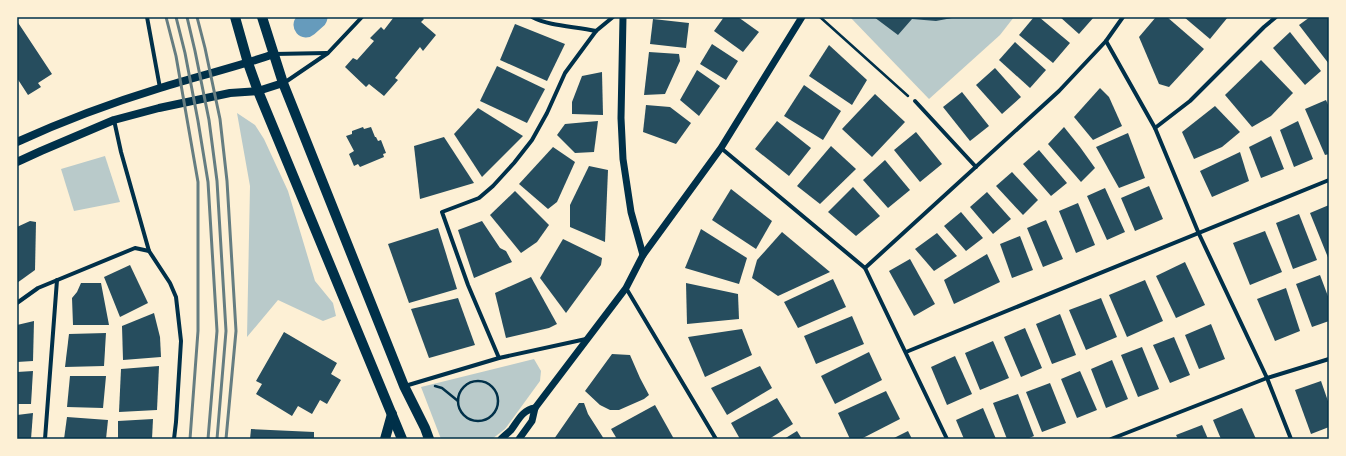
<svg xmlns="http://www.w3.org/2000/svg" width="1346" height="456" viewBox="0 0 1346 456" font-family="Cabin,sans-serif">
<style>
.green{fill:#b9caca}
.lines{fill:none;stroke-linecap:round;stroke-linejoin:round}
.river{stroke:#669bbc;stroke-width:25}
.building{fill:#264d5e}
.path{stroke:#003049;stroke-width:2.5}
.minor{stroke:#003049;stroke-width:4}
.tertiary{stroke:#003049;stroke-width:7}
.secondary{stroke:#003049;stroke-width:8}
.primary{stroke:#003049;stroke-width:10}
.rail{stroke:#657d81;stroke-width:3}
.neatline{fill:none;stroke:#003049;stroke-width:1.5}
</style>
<rect width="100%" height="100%" fill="#fdf0d5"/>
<g class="green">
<polygon points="850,17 1014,17 1000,35 929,99"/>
<polygon points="237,113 255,125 264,139 288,191 315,281 333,303 336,316 323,321 278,300 247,337 250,186"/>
<polygon points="105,156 120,202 74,211 61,169"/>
<polygon points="534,359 541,371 540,381 505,429 492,439 441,439 421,387"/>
</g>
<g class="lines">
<polyline class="river" points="306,25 315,17"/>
</g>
<g class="building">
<polygon points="394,17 422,17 424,19 421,22 436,35 423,51 420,47 395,78 398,80 384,96 369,84 366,87 345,67 353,58 357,60 374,41 370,38 381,27 384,30"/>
<polygon points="724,17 738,17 759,32 743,52 714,31"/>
<polygon points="874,17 952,17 952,18 936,21 912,19 898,35"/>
<polygon points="1034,17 1039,17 1070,43 1053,63 1019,35"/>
<polygon points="1060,17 1094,17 1079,34"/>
<polygon points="1156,17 1167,17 1204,49 1169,87 1159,84 1139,37"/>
<polygon points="1184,17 1228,17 1210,39"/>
<polygon points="1310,17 1327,17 1329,19 1329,64 1299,25"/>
<polygon points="653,19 689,23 686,48 650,44"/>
<polygon points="17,21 52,74 38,83 41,87 28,95 17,78"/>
<polygon points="515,24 565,44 547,81 500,60"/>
<polygon points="1290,32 1321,71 1305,85 1273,48"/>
<polygon points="1015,42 1046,70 1030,88 999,60"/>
<polygon points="712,44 738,61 726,80 700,64"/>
<polygon points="829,45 867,80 852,105 809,76"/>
<polygon points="649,52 679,54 680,61 665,94 644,95"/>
<polygon points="1261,60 1293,93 1271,116 1252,127 1225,95"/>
<polygon points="497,66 545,89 527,123 480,101"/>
<polygon points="995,68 1021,97 1002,114 976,85"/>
<polygon points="697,70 720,86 699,116 680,100"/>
<polygon points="602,72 603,115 572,114 572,102 582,76"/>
<polygon points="804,85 841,111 823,140 784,116"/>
<polygon points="1100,88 1109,97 1122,126 1093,140 1074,117"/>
<polygon points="962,92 989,126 970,141 943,107"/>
<polygon points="875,94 905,122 872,157 842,129"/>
<polygon points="1326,100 1329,107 1329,154 1325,155 1305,109"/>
<polygon points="646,105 670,107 691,123 676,144 643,132"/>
<polygon points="1215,106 1240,132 1222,147 1194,159 1182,132"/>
<polygon points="478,108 523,136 482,177 454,134"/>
<polygon points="598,121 594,152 575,153 557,135 565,124"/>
<polygon points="777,121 811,148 789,176 755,149"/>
<polygon points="1298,121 1313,159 1294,167 1280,130"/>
<polygon points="363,127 364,129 371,127 375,137 376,137 378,141 381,140 386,153 383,154 384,157 360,167 358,164 354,166 349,154 354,151 346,136 352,134 352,131"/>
<polygon points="1064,127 1080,147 1095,168 1081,182 1048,144"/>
<polygon points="916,132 942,164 920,182 894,150"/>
<polygon points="1128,133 1145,178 1119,188 1096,147"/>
<polygon points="1271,136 1284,169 1261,178 1249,147"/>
<polygon points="444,137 474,183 420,199 414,146"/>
<polygon points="831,146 856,169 820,204 797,186"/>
<polygon points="553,147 575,162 557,202 548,209 519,184"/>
<polygon points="1039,150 1067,183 1051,196 1023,164"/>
<polygon points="1240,152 1249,181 1212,197 1200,171"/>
<polygon points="885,160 910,190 888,208 863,180"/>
<polygon points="589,166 608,170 605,242 570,227 570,205"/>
<polygon points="1012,172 1038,200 1023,215 996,186"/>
<polygon points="1149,186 1163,219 1135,231 1121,198"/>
<polygon points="853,187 880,216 856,236 828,212"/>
<polygon points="1105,188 1125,232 1107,240 1087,196"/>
<polygon points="731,189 772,221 756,249 712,220"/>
<polygon points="515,191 549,225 537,242 521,253 490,215"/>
<polygon points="987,192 1011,219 993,234 970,207"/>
<polygon points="1078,203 1095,245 1076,253 1059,211"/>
<polygon points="1329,205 1329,260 1310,213"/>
<polygon points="961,212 983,238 966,251 944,226"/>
<polygon points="1299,214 1317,260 1293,269 1276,223"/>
<polygon points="1046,220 1063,259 1043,267 1027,228"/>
<polygon points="30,221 36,222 35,270 17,283 17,227"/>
<polygon points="482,221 500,248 506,251 512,262 474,278 458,230"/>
<polygon points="438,228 457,289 409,303 388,244"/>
<polygon points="701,229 747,258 739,284 685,268"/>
<polygon points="1265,231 1282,272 1250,285 1233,243"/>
<polygon points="782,232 830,272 778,296 752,278 757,260"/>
<polygon points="937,233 957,256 934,271 915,249"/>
<polygon points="1020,236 1033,270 1012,278 1000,244"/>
<polygon points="563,239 602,258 601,265 566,313 540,278"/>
<polygon points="987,254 1000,282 954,304 944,280"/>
<polygon points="910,259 935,304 914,316 889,271"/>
<polygon points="1185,262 1205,305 1176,318 1156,276"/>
<polygon points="130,265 148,303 120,317 104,277"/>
<polygon points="1320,275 1329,299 1329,321 1312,327 1296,284"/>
<polygon points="531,277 557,324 549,328 506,338 495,293"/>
<polygon points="833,279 846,307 798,328 784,302"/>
<polygon points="1145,280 1163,321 1127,337 1109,295"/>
<polygon points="81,283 101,283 109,325 73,325 72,298 77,292"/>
<polygon points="686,283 738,294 739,319 687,324"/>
<polygon points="1286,288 1300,331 1275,341 1257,299"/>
<polygon points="458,298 475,345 429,358 411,309"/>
<polygon points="1101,298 1117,337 1086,350 1069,310"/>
<polygon points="154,313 160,337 161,357 123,360 122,326"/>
<polygon points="1060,314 1076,355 1052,364 1036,324"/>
<polygon points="852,316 864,344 816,364 804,336"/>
<polygon points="34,321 33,361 17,362 17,325"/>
<polygon points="1211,324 1225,359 1199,369 1185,335"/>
<polygon points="1025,328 1042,368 1021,377 1004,337"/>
<polygon points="742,329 752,355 705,377 688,337"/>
<polygon points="284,332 337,363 331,374 341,380 327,404 320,400 312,414 298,406 292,416 256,394 262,384 256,381"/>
<polygon points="106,333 104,366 65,367 69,334"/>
<polygon points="1174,337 1190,375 1170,383 1153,345"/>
<polygon points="993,341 1009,378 980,390 965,353"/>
<polygon points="1142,347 1159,389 1138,397 1121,355"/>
<polygon points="869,352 882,380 835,404 821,376"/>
<polygon points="612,354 630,355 640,378 649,395 644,399 619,410 610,410 600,405 585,391"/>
<polygon points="955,356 972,394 947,405 931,367"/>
<polygon points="1112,360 1128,399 1106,408 1091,369"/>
<polygon points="159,366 157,410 119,412 121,369"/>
<polygon points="760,366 772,388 727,415 711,388"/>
<polygon points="33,371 31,404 17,404 17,372"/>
<polygon points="1080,371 1097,410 1077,418 1061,379"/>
<polygon points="70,376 106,376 103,408 67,407"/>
<polygon points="1321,381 1329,404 1329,427 1311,434 1295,390"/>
<polygon points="1050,383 1066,423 1042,432 1026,392"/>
<polygon points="886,391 900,419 861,439 850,439 838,413"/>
<polygon points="1018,394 1034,436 1027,439 1007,439 993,403"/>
<polygon points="777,398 793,424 769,439 740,439 731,423"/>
<polygon points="579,403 584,403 588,414 604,439 554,439"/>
<polygon points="655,405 674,439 617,439 611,429"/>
<polygon points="983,408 996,439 964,439 956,420"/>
<polygon points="1242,408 1256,439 1221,439 1213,420"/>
<polygon points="33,413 31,439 17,439 17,415"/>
<polygon points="67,417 108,420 106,439 64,439"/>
<polygon points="153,419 152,439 118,439 118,421"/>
<polygon points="1202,425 1208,439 1178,439 1176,435"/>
<polygon points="251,429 314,432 314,439 250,439"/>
<polygon points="797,431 802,439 784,439"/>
<polygon points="908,431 912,439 892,439"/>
</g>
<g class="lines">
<g class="path">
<polyline points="820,17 908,96"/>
<circle cx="478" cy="401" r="20"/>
<polyline points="435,386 442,388 458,401"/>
</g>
<g class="minor">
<polyline points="147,17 160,88"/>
<path d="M532,17C551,27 575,26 596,31"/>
<polyline points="1106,41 1155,128 1199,234 1267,378 1291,439"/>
<polyline points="274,54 327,53"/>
<polyline points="284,83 328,53 362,17"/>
<polyline points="915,101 976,167"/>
<polyline points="114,120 121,152 149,251 170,283 176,297 181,341 176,422 174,439"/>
<polyline points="1155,128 1190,101 1264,27 1276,17"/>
<polyline points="721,148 865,268 947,439"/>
<polyline points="865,268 1059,91 1106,41 1123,17"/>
<polyline points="626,288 716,439"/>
<polyline points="17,303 38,288 135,248 149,251"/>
<polyline points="906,352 1329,180"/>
<polyline points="499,358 468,285 442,212 479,198 493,186 514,163 532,140 547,113 565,73 596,31 613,17"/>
<polyline points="405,386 499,358 586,339"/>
<polyline points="45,439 57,280"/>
<polyline points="1111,439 1267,378 1329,359"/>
</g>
<g class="tertiary">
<polyline points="623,17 621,118 623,159 631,212 643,255"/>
<path d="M501,439C504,436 508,433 511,430C518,421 522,410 535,408"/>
<polyline points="519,439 532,421 535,408 626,288 643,255 721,148 802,17"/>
</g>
<g class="secondary">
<path d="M17,142C63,121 111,103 160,88C198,76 237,67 274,54"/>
<polyline points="17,162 41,151 114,120 159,108 230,93 258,91 283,83"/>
</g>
<g class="primary">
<polyline points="235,17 248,63 258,91 402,439"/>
<polyline points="262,17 283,83 404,386 425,428 429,439"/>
<polyline points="385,439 392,414"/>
</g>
<g class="rail">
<polyline points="166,17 176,56 198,182 198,331 190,439"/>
<polyline points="176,17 185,53 198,121 208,182 217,331 208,439"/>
<polyline points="187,17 195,51 209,120 217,181 226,331 217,439"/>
<polyline points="197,17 205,48 220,119 227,181 236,331 226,439"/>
</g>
</g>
<rect width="1346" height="456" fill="none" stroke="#fdf0d5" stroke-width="36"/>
<rect x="18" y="18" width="1310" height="420" class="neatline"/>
</svg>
